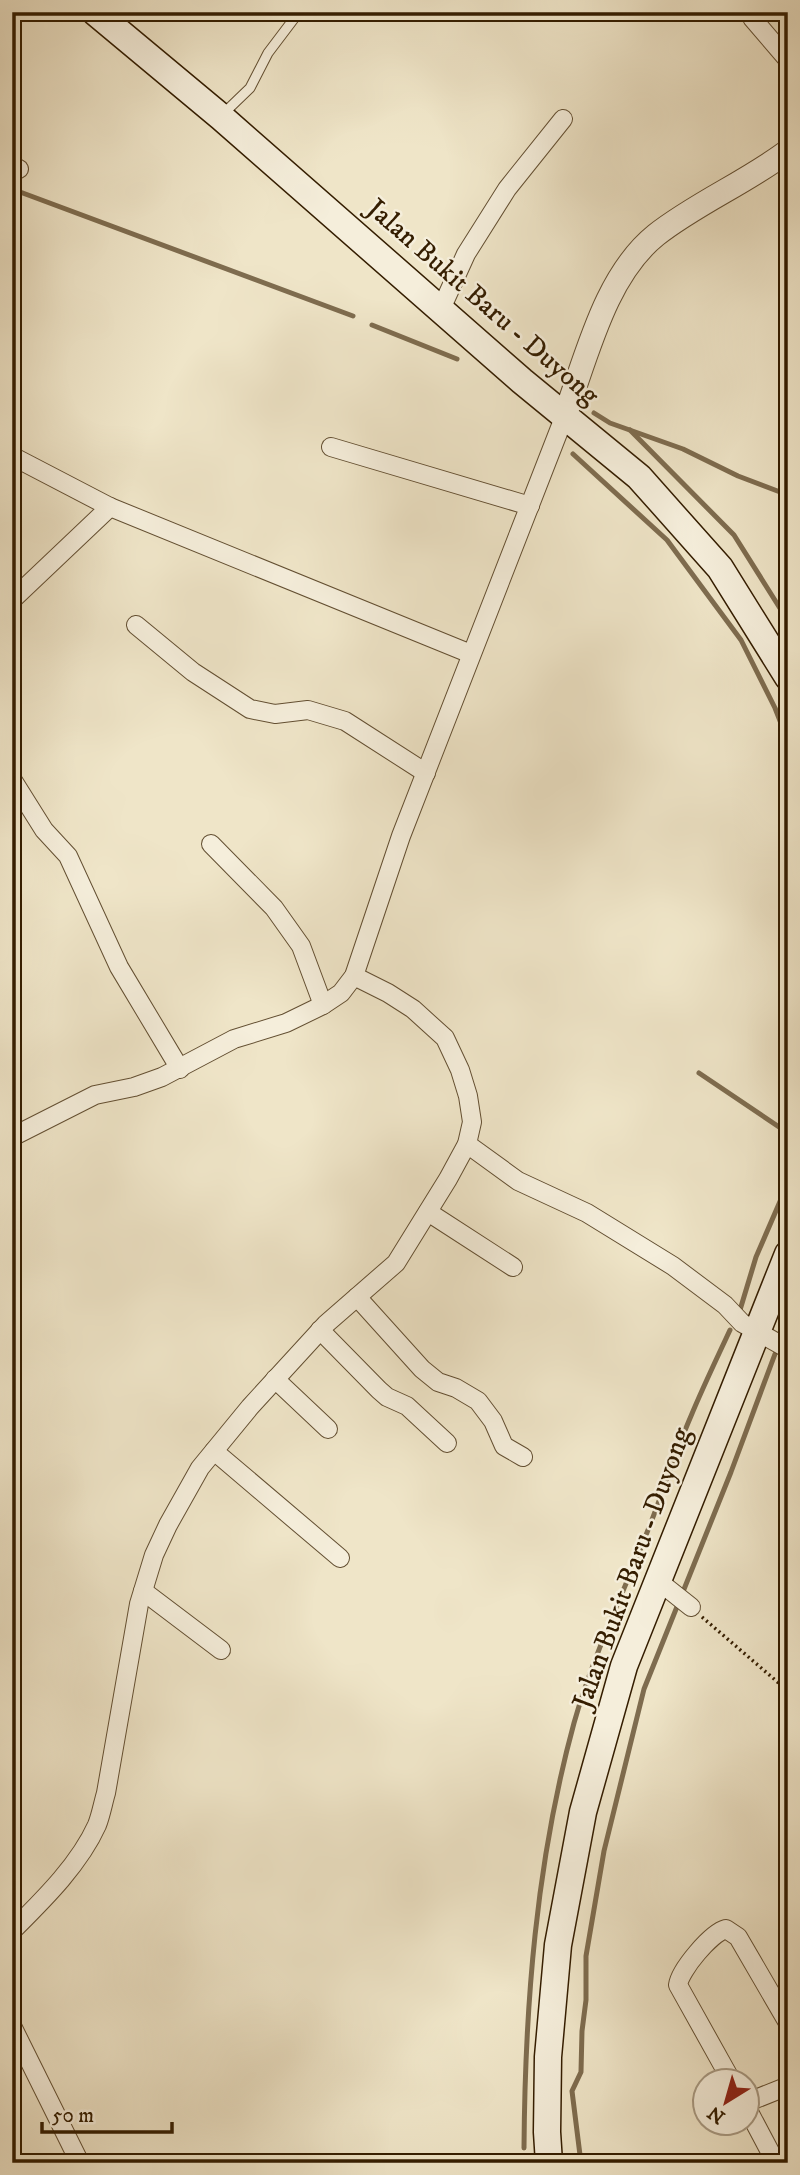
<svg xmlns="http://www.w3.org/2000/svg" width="800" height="2175" viewBox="0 0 800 2175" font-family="'IM FELL DW Pica',serif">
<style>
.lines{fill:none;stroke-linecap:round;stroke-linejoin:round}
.stream{stroke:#7e6c4f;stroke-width:5}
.service-casing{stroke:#634f32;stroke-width:11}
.minor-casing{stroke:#634f32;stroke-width:20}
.tertiary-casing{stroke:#634f32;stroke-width:25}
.secondary-casing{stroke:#341d00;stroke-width:29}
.path{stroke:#341d00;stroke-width:3.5;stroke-dasharray:2 3.5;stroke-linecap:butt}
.service{stroke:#f5eedb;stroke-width:9}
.minor{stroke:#f5eedb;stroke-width:18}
.tertiary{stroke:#f5eedb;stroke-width:23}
.secondary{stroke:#f5eedb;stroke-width:26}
.labels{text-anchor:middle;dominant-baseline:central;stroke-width:5;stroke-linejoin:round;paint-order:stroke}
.street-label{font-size:28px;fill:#341d00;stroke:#f5eedb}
</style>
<rect width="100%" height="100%" fill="#efe5c8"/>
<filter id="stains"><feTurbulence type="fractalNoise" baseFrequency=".00286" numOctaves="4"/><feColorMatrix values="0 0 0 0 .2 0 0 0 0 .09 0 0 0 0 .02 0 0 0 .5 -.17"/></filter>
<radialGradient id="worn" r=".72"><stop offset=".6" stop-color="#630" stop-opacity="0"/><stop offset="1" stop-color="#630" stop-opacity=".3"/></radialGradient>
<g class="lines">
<g class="stream">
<polyline points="12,189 353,316"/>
<polyline points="372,325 457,359"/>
<polyline points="594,413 610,423 683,449 738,476 788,495"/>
<polyline points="630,430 734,535 788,621"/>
<polyline points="573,454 667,540 741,640 775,708 788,741"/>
<polyline points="699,1073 788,1133"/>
<polyline points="740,1310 756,1257 788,1183"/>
<polyline points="781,1340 788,1323"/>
<path d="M524,2148C525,2006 536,1862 574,1723C592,1659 621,1598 646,1535C662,1496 674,1455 691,1416C703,1387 717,1358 730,1330"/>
<polyline points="581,2163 572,2091 581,2072 582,2031 586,2000 586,1956 604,1851 644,1689 731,1472 775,1354"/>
</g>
<g class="service-casing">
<polyline id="service" points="222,115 250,88 268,53 299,12"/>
</g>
<g class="minor-casing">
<g id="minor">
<polyline points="752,18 788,60"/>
<polyline points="12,166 19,169"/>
<polyline points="441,309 466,254 507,189 563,119"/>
<polyline points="331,447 530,506"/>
<polyline points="12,456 110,507 471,654"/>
<polyline points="12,600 110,507"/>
<polyline points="136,625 193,672 250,709 275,714 308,710 345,721 426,773"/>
<polyline points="12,779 44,830 68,856 119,967 180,1069"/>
<polyline points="211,844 274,908 301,946 323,1005"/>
<polyline points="12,1137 95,1095 134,1087 162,1077 234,1039 286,1023 323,1005 341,993 354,976 401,836 565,415"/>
<polyline points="467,1144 518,1181 587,1213 673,1266 725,1305 742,1323 788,1349"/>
<polyline points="428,1212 513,1267"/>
<polyline points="357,1297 422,1369 438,1382 456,1388 478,1401 493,1421 504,1446 523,1457"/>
<polyline points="320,1330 379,1390 387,1397 407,1406 447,1443"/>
<polyline points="275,1379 328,1429"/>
<polyline points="214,1451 340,1558"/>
<polyline points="657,1580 691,1607"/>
<polyline points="143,1591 221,1650"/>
<path d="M12,1931C43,1900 79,1865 97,1825C101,1815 103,1803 106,1793L139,1604L154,1555L168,1525L200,1468L250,1407L326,1324L396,1263L448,1179L467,1144L472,1122L468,1096L460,1070L445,1038L413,1009L388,993L354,976"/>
<polyline points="12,2026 80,2163"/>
<path d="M731,2080L678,1985C680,1970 711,1933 726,1929L738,1937L788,2023"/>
<polyline points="748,2102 788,2086"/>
<polyline points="748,2110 776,2163"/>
</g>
</g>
<g class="tertiary-casing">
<path id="tertiary" d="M565,415C587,356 605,276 656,235C695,204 747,182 788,151"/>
</g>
<g class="secondary-casing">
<g id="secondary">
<polyline points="95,12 221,117 522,381 639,477 720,568 788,677"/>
<polyline points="549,2163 547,2132 548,2057 558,1945 583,1812 624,1666 788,1254"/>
</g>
</g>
<polyline class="path" points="702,1617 788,1691"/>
<use href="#service" class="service"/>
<use href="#minor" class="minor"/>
<use href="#tertiary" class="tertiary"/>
<use href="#secondary" class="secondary"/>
</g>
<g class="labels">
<g class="street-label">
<text transform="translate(483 302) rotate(41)">Jalan Bukit Baru - Duyong</text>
<text transform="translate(632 1568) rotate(-70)">Jalan Bukit Baru - Duyong</text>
</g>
</g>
<rect width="800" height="2175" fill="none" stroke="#efe5c8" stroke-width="42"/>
<rect x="14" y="14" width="772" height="2147" fill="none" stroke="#341d00" stroke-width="3.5"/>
<rect x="21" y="21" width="758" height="2133" fill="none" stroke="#341d00" stroke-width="2"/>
<g transform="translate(726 2102) rotate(217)"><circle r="33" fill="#f5eedb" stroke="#a89a83" stroke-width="2"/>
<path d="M0-5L12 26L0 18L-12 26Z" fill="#8f2418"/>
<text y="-10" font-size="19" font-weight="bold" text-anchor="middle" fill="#341d00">N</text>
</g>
<path d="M42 2122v10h130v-10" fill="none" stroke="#341d00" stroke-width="3.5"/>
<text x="52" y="2122" font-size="21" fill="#341d00" stroke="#f5eedb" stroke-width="5" paint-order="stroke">50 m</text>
<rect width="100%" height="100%" filter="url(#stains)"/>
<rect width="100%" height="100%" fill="url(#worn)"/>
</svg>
